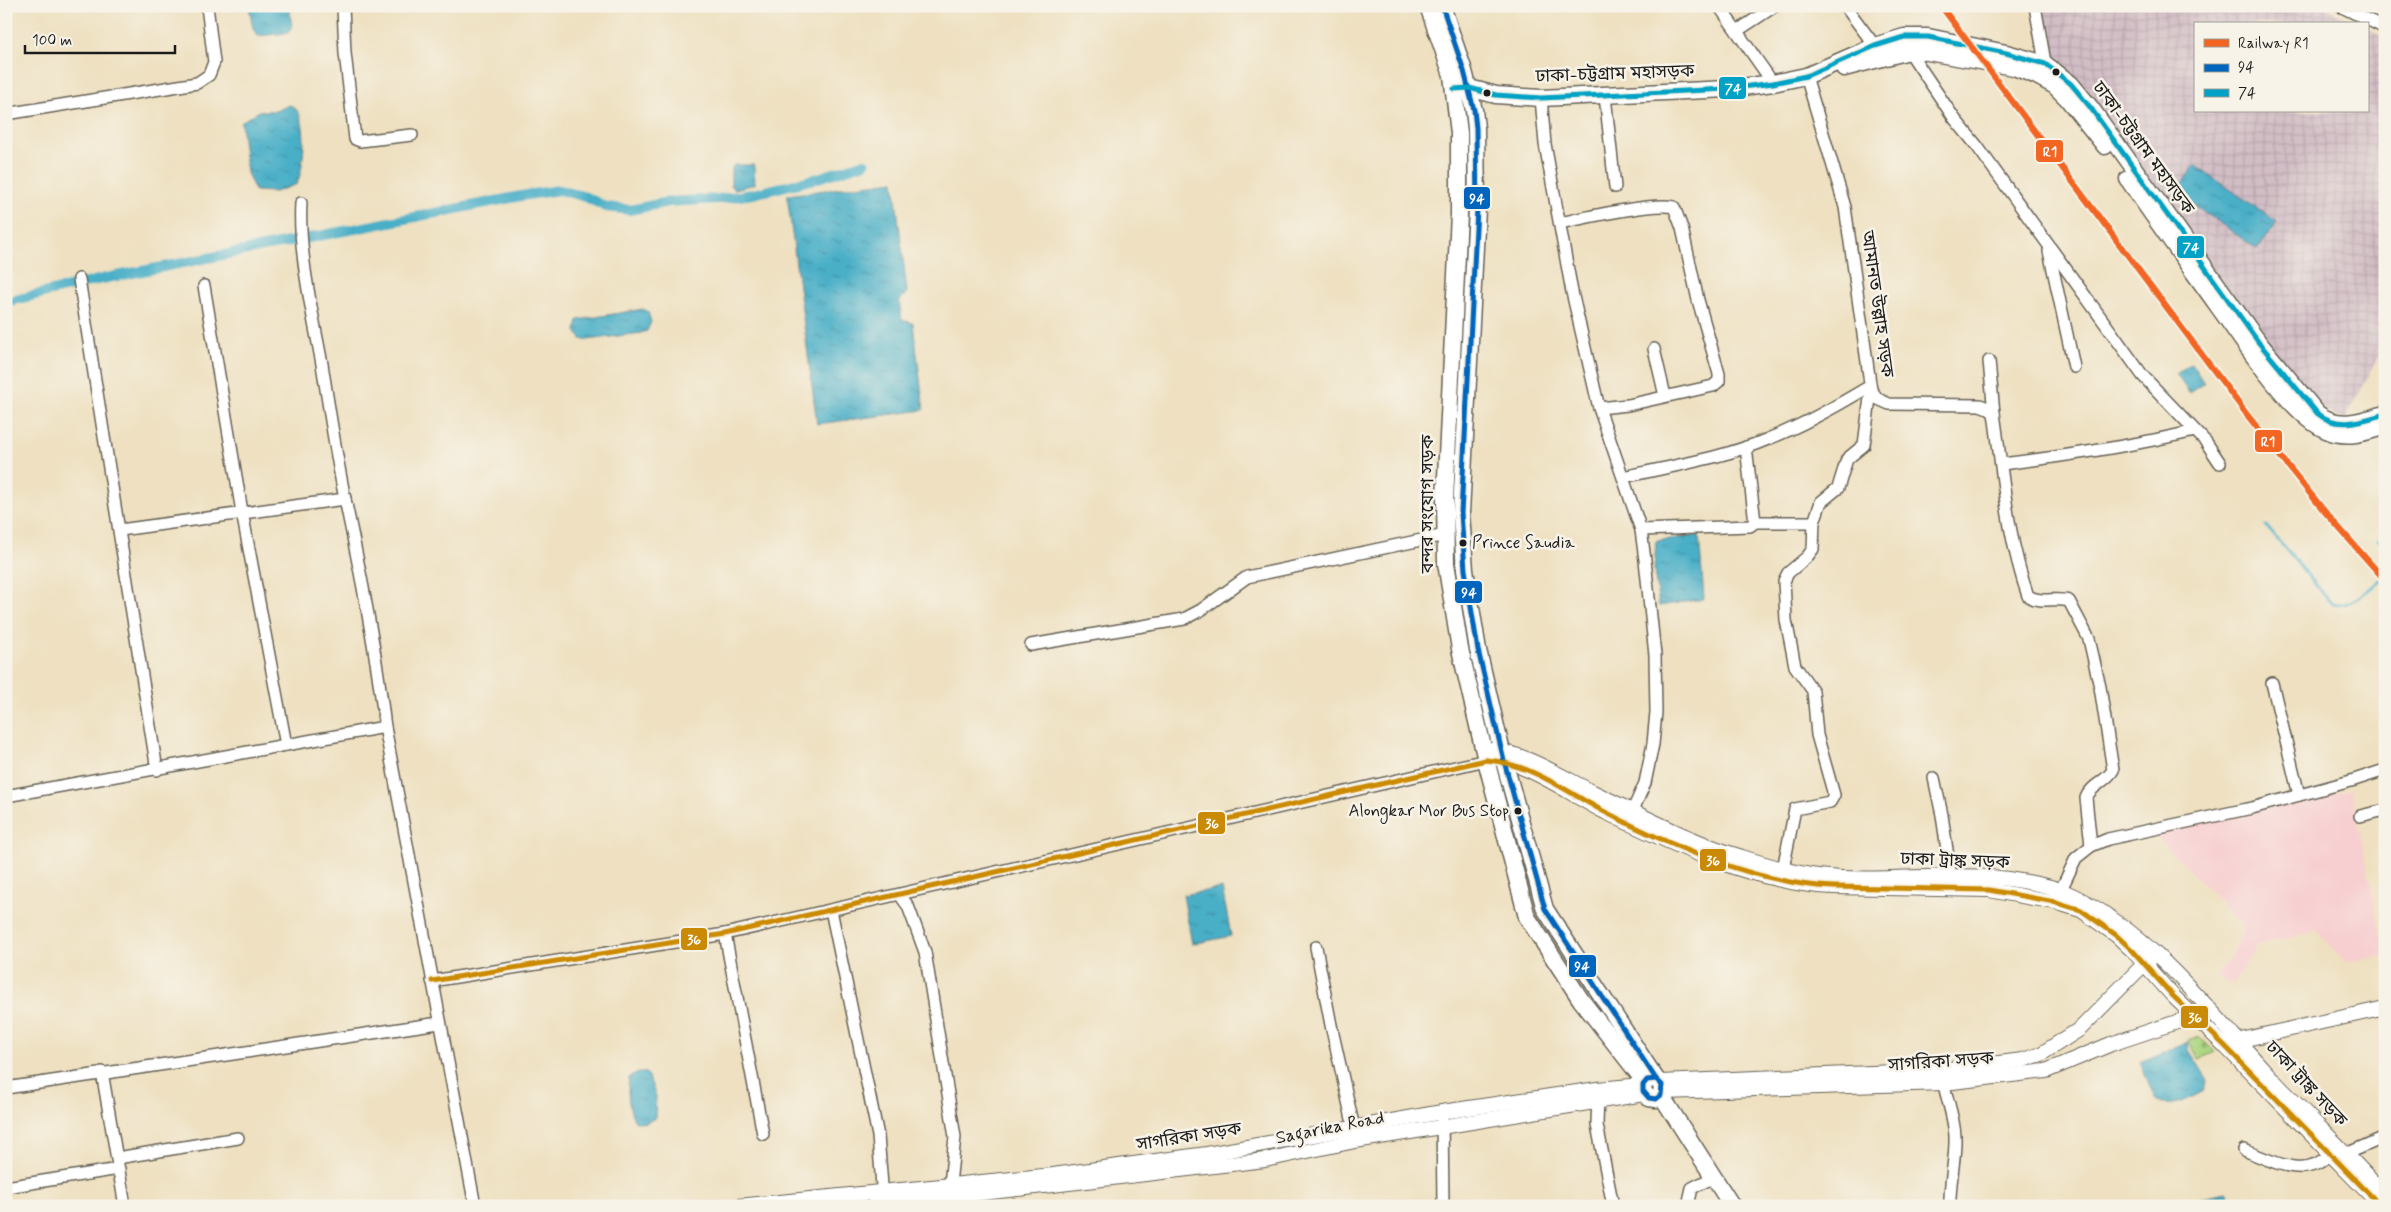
<svg xmlns="http://www.w3.org/2000/svg" width="2391" height="1212" viewBox="0 0 2391 1212" font-family="Mynerve,'Noto Sans Bengali',sans-serif">
<style>
.built{fill:#f7cfd0}
.industrial{fill:url(#industrial-grid)}
.cemetery{fill:url(#cemetery-stones);stroke:#657a4f}
.water{fill:url(#water-ripples);stroke:#326672}
.lines{fill:none;stroke-linecap:round;stroke-linejoin:round}
.stream{stroke:#48afc7;stroke-width:3}
.canal{stroke:#48afc7;stroke-width:10}
.minor-casing{stroke:#666155;stroke-width:14}
.major-casing{stroke:#666155;stroke-width:16}
.highway-casing{stroke:#666155;stroke-width:19}
.minor{stroke:#fff;stroke-width:11}
.major{stroke:#fff;stroke-width:14}
.highway{stroke:#fff;stroke-width:16}
.bus-1-casing{stroke:#f7f3e8;stroke-width:9}
.bus-2-casing{stroke:#f7f3e8;stroke-width:9}
.bus-3-casing{stroke:#f7f3e8;stroke-width:9}
.bus-1{stroke:#0065bd;stroke-width:5}
.bus-2{stroke:#01a2c5;stroke-width:5}
.bus-3{stroke:#cb8a06;stroke-width:5}
.rail-1-casing{stroke:#f7f3e8;stroke-width:10}
.rail-1{stroke:#f26522;stroke-width:6}
.bus-dot{fill:#1c1c1c;stroke:#f7f3e8;stroke-width:2}
.labels{text-anchor:middle;dominant-baseline:central;stroke-width:5;stroke-linejoin:round;paint-order:stroke}
.bus-label{font-size:17px;fill:#1c1c1c;stroke:#f7f3e8;text-anchor:start}
.street-label{font-size:18px;fill:#1c1c1c;stroke:#f7f3e8}
.line-badge{stroke:#f7f3e8;stroke-width:2}
.badge-label{font-size:14px;text-anchor:middle;font-weight:bold;fill:#fff}
</style>
<defs>
<pattern id="industrial-grid" width="8" height="8" patternUnits="userSpaceOnUse" patternTransform="scale(1.25)"><rect width="8" height="8" fill="#d2bdc5"/><path d="M0 4h8M4 0v8" fill="none" stroke="#b4a2a9"/></pattern>
<pattern id="cemetery-stones" width="16" height="16" patternUnits="userSpaceOnUse" patternTransform="scale(1.25)"><rect width="16" height="16" fill="#aed782"/><path d="M2 7V4a2 2 0 0 1 4 0v3zM10 15v-3a2 2 0 0 1 4 0v3z" fill="#95b870"/></pattern>
<pattern id="water-ripples" width="26" height="14" patternUnits="userSpaceOnUse" patternTransform="scale(1.25)"><rect width="26" height="14" fill="#48afc7"/><path d="M2 4q2-2 4 0t4 0M15 11q2-2 4 0t4 0" fill="none" stroke="#3b8ea1"/></pattern>
</defs>
<rect width="100%" height="100%" fill="#f7f3e8"/>
<filter id="ink" filterUnits="userSpaceOnUse"><feTurbulence type="fractalNoise" baseFrequency=".02" numOctaves="2"/><feDisplacementMap in="SourceGraphic" scale="10" xChannelSelector="R" yChannelSelector="G"/><feConvolveMatrix kernelMatrix="1 2 1 2 8 2 1 2 1" color-interpolation-filters="sRGB"/></filter>
<filter id="wash" filterUnits="userSpaceOnUse"><feTurbulence type="fractalNoise" baseFrequency=".0096" numOctaves="4" result="noise"/><feDisplacementMap in="SourceGraphic" scale="20" xChannelSelector="R" yChannelSelector="G"/><feGaussianBlur stdDeviation="1.12" result="paint"/><feColorMatrix in="noise" values="0 0 0 0 0 0 0 0 0 0 0 0 0 0 0 0 0 1.4 0 .05"/><feComposite in="paint" operator="in"/></filter>
<g filter="url(#wash)">
<rect width="100%" height="100%" fill="#eee0c0"/>
<polygon class="built" points="2351,789 2385,956 2344,961 2317,931 2257,946 2233,984 2216,977 2232,956 2244,927 2154,833"/>
<polygon class="industrial" points="2043,6 2322,6 2358,24 2195,24 2195,111 2367,111 2367,28 2385,37 2385,345 2344,422 2318,405 2264,340 2050,49"/>
<polygon class="cemetery" points="2199,1036 2215,1052 2199,1059 2188,1040"/>
<g class="water">
<polygon points="249,6 289,6 292,27 288,33 258,36 253,29"/>
<path d="M289,105C311,110 304,168 297,184L275,192L255,191L247,173L241,122L259,111H276Z"/>
<polygon points="734,165 754,165 755,184 735,189 731,186 731,170"/>
<polygon points="2195,165 2277,222 2257,249 2176,192"/>
<polygon points="894,181 907,292 899,302 902,320 913,323 924,410 817,424 787,195"/>
<polygon points="643,309 648,312 651,322 647,331 641,333 587,340 581,339 576,331 578,320"/>
<polygon points="2191,363 2204,383 2189,393 2176,374"/>
<polygon points="1699,535 1704,599 1659,606 1654,571 1656,541"/>
<polygon points="1222,888 1231,936 1192,944 1183,895"/>
<path d="M2188,1042L2189,1050L2208,1080L2204,1091C2188,1099 2172,1111 2155,1100L2140,1062Z"/>
<path d="M640,1072L646,1073L648,1075L656,1096L655,1118L645,1123L635,1121C628,1110 627,1091 629,1078Z"/>
<polygon points="2227,1192 2230,1206 2197,1206 2196,1198"/>
</g>
<g class="lines">
<g class="stream">
<path d="M2266,526L2332,604C2351,609 2371,587 2385,576"/>
<polyline points="2378,540 2385,546"/>
</g>
<polyline class="canal" points="6,302 102,279 521,196 559,190 586,197 606,207 630,210 668,202 718,199 753,194 815,179 865,163"/>
</g>
</g>
<g filter="url(#ink)">
<g class="lines">
<g class="minor-casing">
<g id="minor">
<polyline points="343,6 345,53 355,139 360,141 412,135"/>
<polyline points="1719,6 1773,83"/>
<polyline points="1845,6 1875,46"/>
<polyline points="2035,6 2046,68"/>
<polyline points="2340,6 2385,28"/>
<polyline points="1737,31 1775,6"/>
<polyline points="1909,51 1954,118 1977,146 2143,376 2206,442 2220,463"/>
<path d="M1806,76L1845,207L1871,390L1878,399L1889,404L1980,405L1988,408L1994,413C2003,476 2007,536 2028,596C2041,604 2055,597 2069,601L2089,639L2100,687L2113,770C2106,782 2091,785 2086,798L2091,846L2076,858L2057,898"/>
<polyline points="1605,96 1615,187"/>
<polyline points="1541,98 1545,144 1572,292 1599,408 1641,530 1645,560 1655,655 1656,712 1653,744 1645,783 1633,810"/>
<polyline points="6,114 197,83 209,75 214,62 207,6"/>
<path d="M301,203C298,251 313,316 322,364C329,409 336,455 345,499C361,575 376,650 385,727L475,1206"/>
<path d="M1560,223C1582,218 1655,202 1674,207L1682,228L1698,300L1719,374V381L1713,386L1628,405L1599,408"/>
<polyline points="2049,251 2074,367"/>
<polyline points="79,279 157,770"/>
<polyline points="204,286 242,512 286,745"/>
<polyline points="1654,349 1665,396"/>
<polyline points="1989,361 1994,413"/>
<polyline points="1746,447 1755,522 1814,522 1821,502 1838,488 1847,459 1864,445 1871,390"/>
<path d="M2002,464C2067,456 2131,446 2195,431"/>
<path d="M1624,477C1671,466 1724,458 1768,439C1804,425 1837,406 1870,386"/>
<polyline points="120,530 345,499"/>
<polyline points="1641,530 1750,526 1755,522"/>
<polyline points="1031,645 1184,619 1201,610 1247,577 1445,535"/>
<polyline points="2272,683 2299,795"/>
<polyline points="1934,778 1942,815 1951,878"/>
<polyline points="6,796 385,727"/>
<polyline points="2360,816 2385,810"/>
<polyline points="2091,846 2108,839 2252,808 2351,781 2385,770"/>
<polyline points="1783,869 1795,809 1830,802 1834,795 1817,735 1813,691 1795,666 1786,620 1784,581 1788,573 1807,557 1813,549 1814,522"/>
<polyline points="900,895 908,906 925,952 955,1137 950,1184"/>
<polyline points="831,910 878,1136 883,1198"/>
<polyline points="725,934 763,1134"/>
<polyline points="1316,947 1331,1025 1354,1128"/>
<polyline points="432,981 725,934 1486,760"/>
<polyline points="102,1072 125,1206"/>
<path d="M1942,1075C1945,1095 1954,1115 1955,1136C1956,1160 1949,1182 1950,1206"/>
<polyline points="6,1088 439,1023"/>
<polyline points="1598,1093 1597,1125 1613,1206"/>
<polyline points="1442,1112 1443,1206"/>
<path d="M2244,1150C2271,1161 2308,1181 2330,1153"/>
<polyline points="2346,1154 2385,1137"/>
<polyline points="117,1158 238,1138"/>
<polyline points="6,1187 119,1169"/>
<polyline points="1688,1206 1692,1188 1706,1181"/>
</g>
</g>
<g class="major-casing">
<g id="major">
<path d="M1492,750C1526,753 1563,778 1593,792C1641,815 1691,842 1742,857C1767,865 1793,873 1818,876C1876,883 1934,873 1991,877C2012,879 2045,884 2063,891C2143,925 2208,1008 2265,1071C2304,1114 2348,1152 2385,1196"/>
<path d="M1521,767C1550,778 1577,798 1605,812C1676,846 1753,883 1833,887L1989,890L2055,902L2081,910L2116,935L2133,951L2173,996L2224,1045L2381,1206"/>
<polyline points="2232,1042 2385,1008"/>
<polyline points="1660,1082 1942,1070 2023,1060 2041,1054 2080,1029 2150,958"/>
<polyline points="1663,1092 1944,1083 2046,1071 2111,1044 2201,1014"/>
<polyline points="738,1206 1053,1175 1207,1154 1442,1112 1597,1089 1643,1085"/>
<polyline points="872,1206 1265,1160 1355,1141 1644,1094"/>
</g>
</g>
<g class="highway-casing">
<g id="highway">
<polyline points="1428,6 1452,75 1459,133 1459,214 1445,498 1446,563 1460,649 1486,760 1527,917 1581,1000 1645,1082"/>
<polyline points="1442,6 1464,71 1474,110 1476,128 1477,209 1461,513 1465,570 1478,650 1504,761 1545,909 1656,1079 1662,1085 1661,1095 1656,1099 1649,1098 1643,1091 1643,1085 1647,1080 1656,1079"/>
<polyline points="1844,68 1909,51 1922,51 2014,67 2035,75 2055,86 2067,98 2105,146"/>
<path d="M1461,89L1469,88L1496,95L1541,98L1727,89L1773,83L1806,76L1875,46L1904,37H1928L2006,53L2045,64L2071,84L2090,107L2259,343L2317,413C2337,430 2362,421 2385,414"/>
<path d="M2128,179C2157,222 2188,264 2218,306C2242,339 2291,415 2326,430C2346,439 2365,433 2385,426"/>
<polyline points="1661,1095 1732,1206"/>
</g>
</g>
<use href="#minor" class="minor"/>
<use href="#major" class="major"/>
<use href="#highway" class="highway"/>
<g class="bus-1-casing">
<polyline id="bus-1" points="1442,6 1464,71 1474,110 1476,128 1477,209 1461,513 1465,570 1478,650 1504,761 1545,909 1656,1079 1662,1085 1661,1095 1656,1099 1649,1098 1643,1091 1643,1085 1647,1080 1656,1079"/>
</g>
<g class="bus-2-casing">
<path id="bus-2" d="M1454,89L1469,88L1496,95L1541,98L1727,89L1773,83L1806,76L1875,46L1904,37H1928L2006,53L2045,64L2071,84L2090,107L2259,343L2317,413C2337,430 2362,421 2385,414"/>
</g>
<g class="bus-3-casing">
<path id="bus-3" d="M432,981L725,934L1486,760C1529,763 1566,791 1603,811C1671,846 1756,884 1833,887L1989,890L2055,902L2081,910L2116,935L2133,951L2173,996L2224,1045L2381,1206"/>
</g>
<use href="#bus-1" class="bus-1"/>
<use href="#bus-2" class="bus-2"/>
<use href="#bus-3" class="bus-3"/>
<g class="rail-1-casing">
<polyline id="rail-1" points="1941,6 2248,416 2325,512 2385,580"/>
</g>
<use href="#rail-1" class="rail-1"/>
</g>
</g>
<g class="bus-dot">
<circle cx="2056" cy="72" r="4.5"/>
<circle cx="1487" cy="93" r="4.5"/>
<circle cx="1463" cy="543" r="4.5"/>
<circle cx="1518" cy="811" r="4.5"/>
</g>
<g class="labels">
<g class="bus-label">
<text x="1472" y="543">Prince Saudia</text>
<text x="1509" y="811" text-anchor="end">Alongkar Mor Bus Stop</text>
</g>
<g class="street-label">
<text transform="translate(1615 74) rotate(-2)">ঢাকা-চট্টগ্রাম মহাসড়ক</text>
<text transform="translate(2143 148) rotate(54)">ঢাকা-চট্টগ্রাম মহাসড়ক</text>
<text transform="translate(1877 304) rotate(82)">আমানত উল্লাহ সড়ক</text>
<text transform="translate(1428 504) rotate(-90)">বন্দর সংযোগ সড়ক</text>
<text transform="translate(1955 861) rotate(2)">ঢাকা ট্রাঙ্ক সড়ক</text>
<text transform="translate(1941 1062) rotate(-4)">সাগরিকা সড়ক</text>
<text transform="translate(2306 1084) rotate(47)">ঢাকা ট্রাঙ্ক সড়ক</text>
<text transform="translate(1330 1128) rotate(-11)">Sagarika Road</text>
<text transform="translate(1189 1137) rotate(-9)">সাগরিকা সড়ক</text>
</g>
</g>
<g class="line-badge">
<rect x="1718" y="76" width="29" height="24" rx="5" fill="#01a2c5"/>
<rect x="2035" y="139" width="29" height="24" rx="5" fill="#f26522"/>
<rect x="1463" y="186" width="28" height="24" rx="5" fill="#0065bd"/>
<rect x="2176" y="235" width="29" height="24" rx="5" fill="#01a2c5"/>
<rect x="2254" y="429" width="29" height="24" rx="5" fill="#f26522"/>
<rect x="1454" y="580" width="29" height="24" rx="5" fill="#0065bd"/>
<rect x="1197" y="811" width="29" height="24" rx="5" fill="#cb8a06"/>
<rect x="1699" y="848" width="28" height="24" rx="5" fill="#cb8a06"/>
<rect x="680" y="927" width="28" height="24" rx="5" fill="#cb8a06"/>
<rect x="1568" y="954" width="29" height="24" rx="5" fill="#0065bd"/>
<rect x="2180" y="1005" width="29" height="24" rx="5" fill="#cb8a06"/>
</g>
<g class="badge-label">
<text x="1733" y="93">74</text>
<text x="2050" y="156">R1</text>
<text x="1477" y="203">94</text>
<text x="2191" y="252">74</text>
<text x="2268" y="446">R1</text>
<text x="1469" y="597">94</text>
<text x="1212" y="828">36</text>
<text x="1713" y="865">36</text>
<text x="694" y="944">36</text>
<text x="1582" y="971">94</text>
<text x="2195" y="1022">36</text>
</g>
<rect width="2391" height="1212" fill="none" stroke="#f7f3e8" stroke-width="25"/>
<rect x="2194" y="22" width="175" height="90" fill="#f7f3e8" stroke="#9f9d96"/>
<rect x="2204" y="39" width="25" height="8" fill="#f26522" stroke="#9f9d96"/>
<text x="2238" y="48" font-size="15" fill="#1c1c1c">Railway R1</text>
<rect x="2204" y="64" width="25" height="8" fill="#0065bd" stroke="#9f9d96"/>
<text x="2238" y="72" font-size="15" fill="#1c1c1c">94</text>
<rect x="2204" y="89" width="25" height="8" fill="#01a2c5" stroke="#9f9d96"/>
<text x="2238" y="98" font-size="15" fill="#1c1c1c">74</text>
<path d="M25 45v8h150v-8" fill="none" stroke="#1c1c1c" stroke-width="2.5"/>
<text x="32" y="45" font-size="15" fill="#1c1c1c" stroke="#f7f3e8" stroke-width="4" paint-order="stroke">100 m</text>
</svg>
